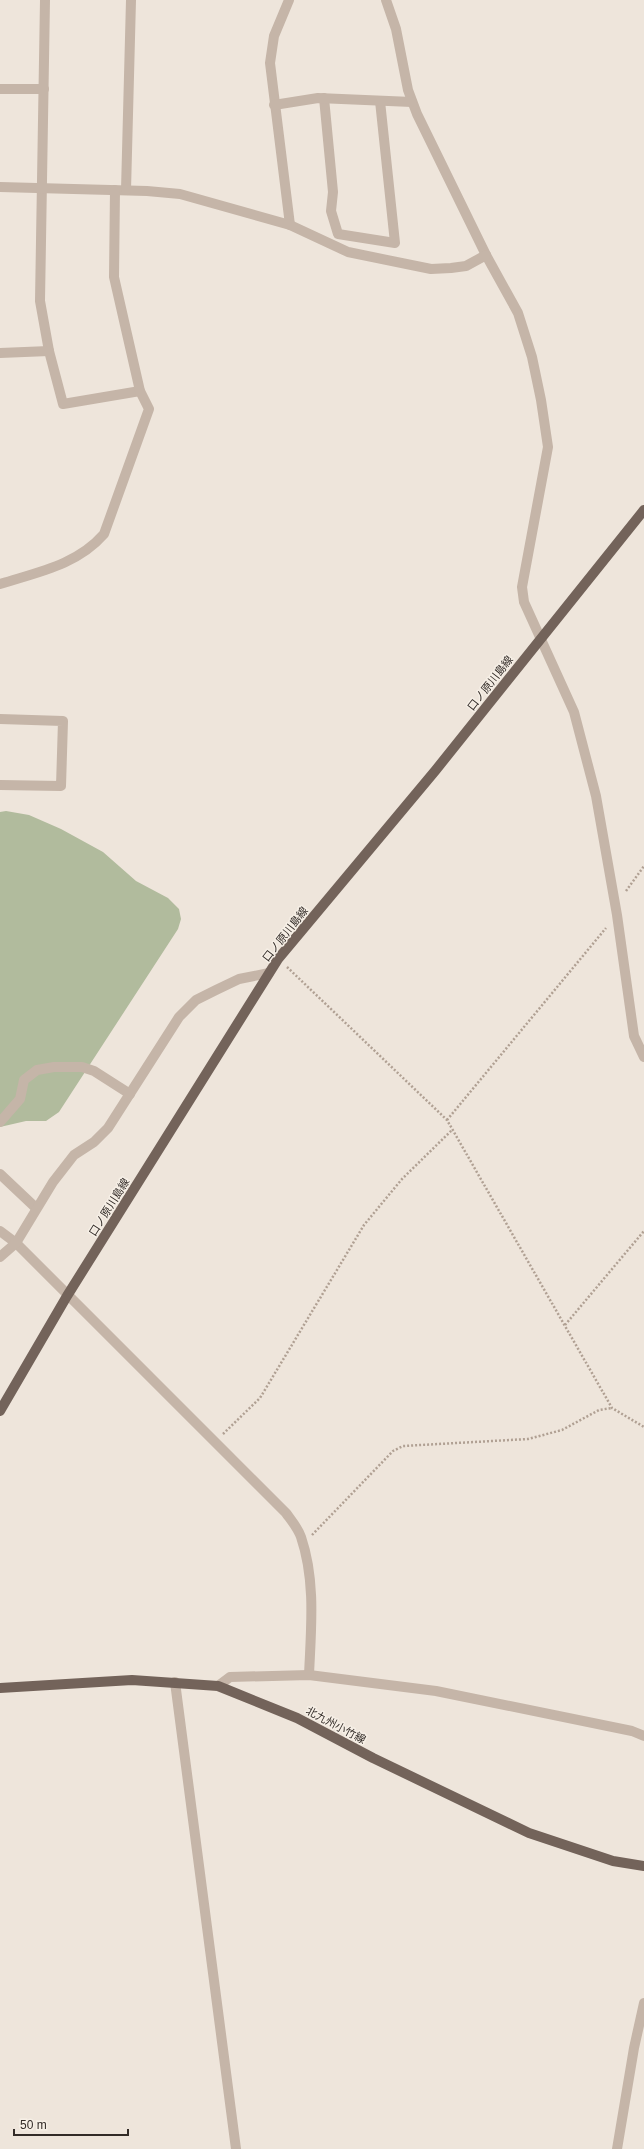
<svg xmlns="http://www.w3.org/2000/svg" width="644" height="2149" viewBox="0 0 644 2149" font-family="Arial,'Noto Sans JP',sans-serif">
<style>
.green{fill:#b1bb9d}
.lines{fill:none;stroke-linecap:round;stroke-linejoin:round}
.path{stroke:#b0a093;stroke-width:2.5;stroke-dasharray:2 2;stroke-linecap:butt}
.minor{stroke:#c5b5a8;stroke-width:10}
.major{stroke:#73635a;stroke-width:10}
.labels{text-anchor:middle;dominant-baseline:central;stroke-width:3;stroke-linejoin:round;paint-order:stroke}
.street-label{font-size:11px;fill:#322b27;stroke:#f6efe6}
</style>
<rect width="100%" height="100%" fill="#eee5db"/>
<polygon class="green" points="6,811 29,815 61,829 103,852 136,881 168,898 179,909 181,919 178,929 59,1112 46,1121 26,1121 0,1127 0,812"/>
<g class="lines">
<g class="path">
<polyline points="626,891 644,866"/>
<polyline points="287,967 447,1120 612,1408 644,1427"/>
<polyline points="447,1120 606,928"/>
<polyline points="565,1325 644,1231"/>
<polyline points="223,1434 260,1398 364,1225 402,1179 452,1130"/>
<polyline points="312,1535 393,1451 403,1446 528,1439 562,1430 599,1410 612,1408"/>
</g>
<g class="minor">
<polyline points="45,0 40,301 49,351 63,404 140,391"/>
<polyline points="289,0 274,36 270,63 290,225"/>
<polyline points="386,0 396,29 408,90 417,114 486,255 518,313 532,357 541,400 548,447 522,587 524,602 574,712 596,796 617,915 634,1036 644,1057"/>
<polyline points="0,89 44,89"/>
<polyline points="324,98 333,192 331,211 338,234 395,243 380,101"/>
<polyline points="274,105 318,98 412,102"/>
<polyline points="0,187 147,191 180,194 290,225 348,252 431,269 451,268 466,266 486,255"/>
<polyline points="126,190 131,0"/>
<polyline points="0,353 49,351"/>
<path d="M0,584C38,572 77,565 104,534L149,409L140,391L114,277L115,190"/>
<polyline points="0,719 63,721 61,786 0,785"/>
<polyline points="0,1122 20,1099 24,1080 37,1070 54,1067 82,1067 94,1071 130,1094"/>
<polyline points="0,1174 36,1208"/>
<path d="M0,1231L16,1243L286,1513C291,1520 298,1528 301,1537C316,1581 311,1629 309,1675"/>
<polyline points="0,1257 16,1243 53,1182 74,1155 94,1142 108,1128 179,1017 196,1000 216,990 239,979 269,973"/>
<polyline points="175,1682 236,2149"/>
<polyline points="218,1686 230,1677 309,1675 436,1691 632,1731 644,1736"/>
<polyline points="617,2149 634,2048 644,2003"/>
</g>
<g class="major">
<polyline points="0,1411 67,1296 278,959 435,771 644,510"/>
<polyline points="0,1688 132,1680 218,1686 297,1718 373,1758 529,1833 613,1861 644,1866"/>
</g>
</g>
<g class="labels">
<g class="street-label">
<text transform="translate(490 683) rotate(-52)">口ノ原川島線</text>
<text transform="translate(285 934) rotate(-52)">口ノ原川島線</text>
<text transform="translate(109 1207) rotate(-58)">口ノ原川島線</text>
<text transform="translate(336 1725) rotate(28)">北九州小竹線</text>
</g>
</g>
<path d="M14 2129v6h114v-6" fill="none" stroke="#322b27" stroke-width="2"/>
<text x="20" y="2129" font-size="12" fill="#322b27" stroke="#f6efe6" stroke-width="3" paint-order="stroke">50 m</text>
</svg>
